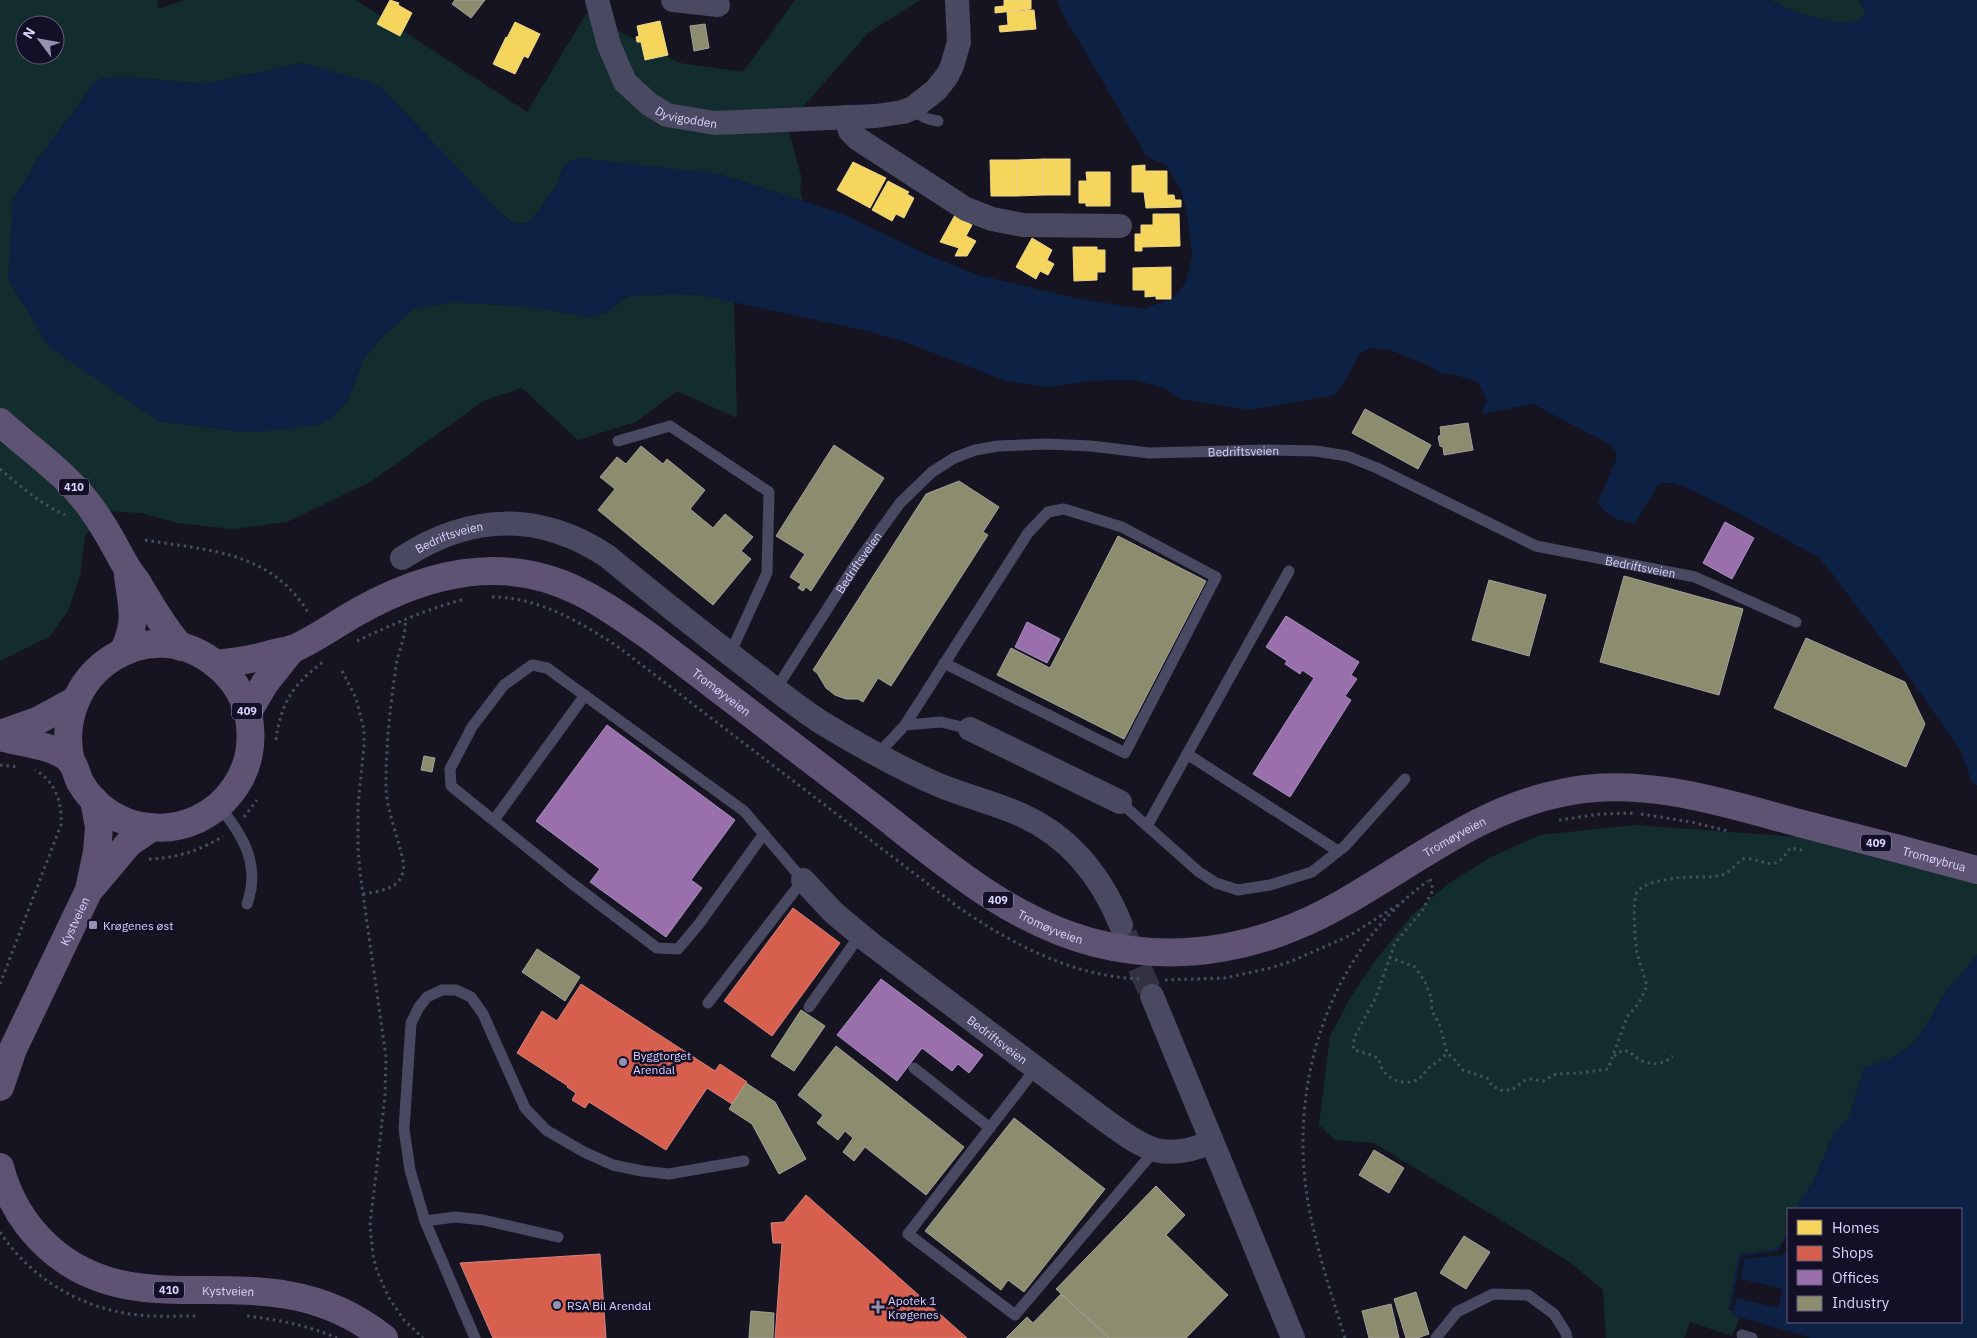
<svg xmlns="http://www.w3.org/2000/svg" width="1977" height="1338" viewBox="0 0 1977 1338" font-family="'IBM Plex Sans',sans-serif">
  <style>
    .green { fill: #132c2d; fill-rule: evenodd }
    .water { fill: #0d2144 }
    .pier { fill: #161421 }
    .homes { fill: #f6d55c; stroke: #edd58d }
    .shops { fill: #d6604d; stroke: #d78382 }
    .offices { fill: #9970ab; stroke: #ac8ec4 }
    .industry { fill: #8c8c6e; stroke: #a3a29a }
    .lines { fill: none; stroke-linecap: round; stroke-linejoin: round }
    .minor-tunnel { stroke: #333142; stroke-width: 24; stroke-dasharray: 24 12; stroke-linecap: butt }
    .path { stroke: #44505f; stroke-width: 3; stroke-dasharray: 2.5 4; stroke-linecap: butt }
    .service { stroke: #4a4962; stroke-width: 11 }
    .minor { stroke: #4a4962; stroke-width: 24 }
    .primary { stroke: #5e5373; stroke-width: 28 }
    .poi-dot { fill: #9591b1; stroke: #130f26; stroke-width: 2 }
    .labels { text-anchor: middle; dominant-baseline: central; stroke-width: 5; stroke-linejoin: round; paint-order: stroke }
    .shield { fill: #130f26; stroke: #9e99be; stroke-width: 1 }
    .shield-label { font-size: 11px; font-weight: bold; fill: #d9d4ff }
    .street-label { font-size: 12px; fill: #d9d4ff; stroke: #130f26 }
    .poi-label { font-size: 12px; fill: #d9d4ff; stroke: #130f26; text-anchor: start }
  </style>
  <rect width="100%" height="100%" fill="#161421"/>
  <g class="green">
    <path d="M0,0h157l1,9 27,-9h171l171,112 59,-98 94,49 63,9 52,-72h125l-52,33 -81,92 15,54 -2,9 3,13 -84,-27 -156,-7 -5,16 -26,37 -6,3 -12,1 -213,-161 -95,21 -78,-7 -24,1 -8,3 -58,78 -25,41 146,221 78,10 21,1 90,-32 16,-42 17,-20 32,-29 42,-7 78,5 54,10 20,-5 17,-13 7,-3 42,-2 28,1 33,6 3,117 -60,-27 -41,31 -58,18 -56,-52 -37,12 -113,81 -85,41 -55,7 -54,-6 -37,-10 -35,-2 -21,25 -5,40 -12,35 -19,26 -49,24zM25,25h30v30h-30z"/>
    <path d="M1770,0h89l7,13c-16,23 -76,-2 -96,-13z"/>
    <path d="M1635,825l179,13 163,35v82l-33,39 -18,32 -16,21 -22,13 -24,8 -15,50 -14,14 -22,50 -16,24 -1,3h-8c0,14 2,37 -16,41 -8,1 -12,0 -19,4l-25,56 5,1 -1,4 8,3 -8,18 -42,-14 -6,16h-78l-3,-48 -35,-29 -194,-118 -39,-3 -16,-15 11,-89 22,-41 22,-33 39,-48 36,-31 42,-26 49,-22z"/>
  </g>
  <g class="water">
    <path d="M1057,0h713c20,11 80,36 96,13l-7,-13h118v785h-4l-12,-34 -63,-90 -70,-93 -10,-11 -80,-44 -53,-26 -12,-4h-10l-5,2 -23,38c-12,1 -32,-9 -37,-21l19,-44 -1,-7 -9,-8 -74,-39 -51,10 5,-14 -9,-18 -26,-8h-10l-13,-8 -39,-16 -18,-2 -12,5 -16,29 -10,13 -83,15 -70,-11 -15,-10 -30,-9 -47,1 -40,6 -43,-6 -101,-39 -34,-10 -170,-37 -28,-1 -42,2 -7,3 -17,13 -20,5 -54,-10 -78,-5 -42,7 -32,29 -17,20 -16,42 -15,17 -15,8 -60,7 -21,-1 -78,-10 -110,-74 -41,-68 5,-79 25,-41 58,-78 8,-3 24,-1 78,7 95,-21 67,18 15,8 123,130c9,6 16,6 26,1l26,-37 5,-16 7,-6 12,-3 137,16 124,40 87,42 48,19 98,23 67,11 31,-11 12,-16 6,-26 -5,-44 -7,-24 -14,-23 -19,-8 -84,-143z"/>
    <path d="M1977,955v383h-165l-80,-23 1,-4 -5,-1 11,-57c8,1 35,-2 40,-7 3,-4 6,-10 9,-14v90h173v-113h-165l1,-3 16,-24 22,-50 14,-14 15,-51 24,-7 22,-13 16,-21 18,-32z"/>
  </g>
  <polygon class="pier" points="1788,1235 1788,1251 1786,1250 1783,1255 1744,1259 1741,1279 1783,1289 1778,1308 1737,1298 1733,1311 1730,1310 1741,1257 1778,1251"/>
  <g class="homes">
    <polygon points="390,0 399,3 398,5 412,13 400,36 377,24"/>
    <polygon points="1004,0 1031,0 1031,9 995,13 995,7 1004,6"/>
    <polygon points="1034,10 1036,29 1000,32 999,26 1008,25 1007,12"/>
    <polygon points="660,21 668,55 645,60 641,42 637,42 636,37 639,36 637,26"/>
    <polygon points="515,22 540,34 528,58 524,56 515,74 493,64 506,37 507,38"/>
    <polygon points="1043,159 1043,195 1017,196 1017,160"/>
    <rect x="1043" y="159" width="27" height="36"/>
    <polygon points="990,160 1017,160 1017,196 991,196"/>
    <polygon points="853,162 886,178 870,208 837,190"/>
    <polygon points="1145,165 1145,171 1167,171 1167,195 1174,195 1175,200 1181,200 1181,207 1146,208 1144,192 1132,192 1132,166"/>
    <polygon points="1086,172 1110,172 1110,206 1086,206 1086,203 1079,203 1079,181 1087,181"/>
    <polygon points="888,181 909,192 907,194 914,198 904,218 896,214 892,221 872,210"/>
    <polygon points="1153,214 1179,214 1180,246 1142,247 1142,251 1135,251 1135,234 1141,234 1141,225 1153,225"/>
    <polygon points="955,215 972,225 966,236 976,241 967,256 955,256 959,248 940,242"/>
    <polygon points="1032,238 1052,250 1047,260 1054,264 1048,275 1040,271 1036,279 1016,267"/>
    <polygon points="1073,247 1097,247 1097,250 1105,250 1105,272 1097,272 1097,280 1074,281"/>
    <polygon points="1171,267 1171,299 1156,299 1156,296 1145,297 1145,290 1133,290 1133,268"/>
  </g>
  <g class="shops">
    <polygon points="793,908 840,943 772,1036 724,1001"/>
    <polygon points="581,984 715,1071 720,1064 747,1082 732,1104 707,1088 666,1150 589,1102 585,1108 572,1100 576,1093 567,1087 568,1086 517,1053 542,1011 557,1021"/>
    <polygon points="806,1195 967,1338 775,1338 782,1243 773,1243 771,1223 784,1222"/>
    <polygon points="600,1254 606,1338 493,1338 460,1263"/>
  </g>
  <g class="offices">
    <polygon points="1725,522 1754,538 1732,579 1703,563"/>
    <polygon points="1286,616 1359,662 1351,675 1357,679 1345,696 1351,700 1290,797 1253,774 1314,678 1302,670 1300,674 1285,664 1287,661 1266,647"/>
    <polygon points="1027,622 1060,639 1047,663 1015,647"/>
    <polygon points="607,725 735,820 691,880 702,888 666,937 590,882 600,869 536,821"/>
    <polygon points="881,979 983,1055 969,1073 958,1064 952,1071 922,1048 897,1081 837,1035"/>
  </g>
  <g class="industry">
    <polygon points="455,0 485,0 471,18 452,4"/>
    <polygon points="705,24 709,48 694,51 690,26"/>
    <polygon points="1365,409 1431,445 1418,469 1352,433"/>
    <polygon points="1468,423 1473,450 1444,455 1443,447 1440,446 1438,437 1441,434 1440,427"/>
    <polygon points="834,445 884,478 811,591 806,587 803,591 798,588 801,584 790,577 805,554 776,536"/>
    <polygon points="641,446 663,464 667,459 705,490 690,509 713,528 725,514 753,537 741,551 751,559 713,605 598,510 615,489 600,477 617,457 626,464"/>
    <polygon points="959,481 999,507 983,532 988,535 891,686 878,678 863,702 858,699 846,699 835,695 826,688 817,673 813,670 926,494"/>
    <polygon points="1118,536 1206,581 1124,739 997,675 1011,648 1050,668"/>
    <polygon points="1624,576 1743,609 1719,695 1600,662"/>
    <polygon points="1489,580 1546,595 1529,656 1472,640"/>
    <polygon points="1806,638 1905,682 1925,724 1906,767 1774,708"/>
    <polygon points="424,756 435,758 432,772 421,770"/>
    <polygon points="537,949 580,977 565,1001 522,972"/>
    <polygon points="801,1010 825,1026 794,1071 771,1056"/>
    <polygon points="836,1046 964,1147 926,1195 865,1147 854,1161 843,1152 853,1138 845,1131 838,1140 817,1123 823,1115 798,1095"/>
    <polygon points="746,1083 775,1102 806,1159 779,1174 752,1124 729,1109"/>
    <polygon points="1014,1118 1105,1189 1024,1292 1008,1280 1001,1290 925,1231"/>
    <polygon points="1374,1150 1404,1168 1389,1193 1359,1175"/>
    <polygon points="1156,1186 1185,1215 1166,1235 1228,1295 1186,1338 1109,1338 1056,1289"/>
    <polygon points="1464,1236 1490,1252 1466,1289 1440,1273"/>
    <polygon points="1416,1292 1429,1334 1417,1338 1406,1338 1394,1299"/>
    <polygon points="1061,1294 1109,1338 1006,1338 1027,1317 1033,1323"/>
    <polygon points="1391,1304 1399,1338 1369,1338 1362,1311"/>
    <polygon points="751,1311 774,1313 773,1338 749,1338"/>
  </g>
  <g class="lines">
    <polyline class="minor-tunnel" points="1125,934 1152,996"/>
    <g class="path">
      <path d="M0,469c20,17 41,35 65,46"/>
      <path d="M145,540c66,11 126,11 164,74"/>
      <path d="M492,597c46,0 88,25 125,49l341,261c54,37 114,69 181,72"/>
      <path d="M357,641c36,-17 70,-32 108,-42"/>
      <polyline points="342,671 356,698 364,730 364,746 358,805 358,849 361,880 386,1057 385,1096 370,1225 373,1255 377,1271 389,1298 404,1320 423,1338"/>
      <path d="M276,740c5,-39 18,-56 48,-79"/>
      <polyline points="0,765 17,767"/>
      <polyline points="1641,814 1691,822 1728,831"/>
      <polyline points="244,817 257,800"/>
      <polyline points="1559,820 1600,814 1635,813"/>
      <path d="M149,859c27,-1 51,-8 74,-23"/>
      <path d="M1430,879l3,11 -11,21 -27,32 -19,54 -20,37 -3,10 1,6 18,5 7,4c1,16 20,27 35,22 8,-2 9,-8 15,-13 7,-6 11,-7 18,-15"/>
      <path d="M363,894c15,-3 37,-4 40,-23 2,-8 -2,-18 -4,-26 -5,-19 -13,-40 -13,-60 0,-39 4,-79 10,-118 2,-17 11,-31 9,-48"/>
      <path d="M1389,957l26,10 10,15 6,15 1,14 7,12 8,30 6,5 10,12 24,8 5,8 11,5 10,-2 11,-8 6,-2 13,2 13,-7 24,-1 28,-4 19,-52 12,-14 8,-17c-3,-11 -7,-22 -10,-33 -2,-10 -5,-53 0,-61 7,-10 28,-12 39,-14 14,-2 28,0 42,-2 13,-2 17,-14 28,-18 24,4 29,14 44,-10l12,2"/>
      <polyline points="1165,980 1225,978 1270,968 1292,961 1349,936 1401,903"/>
      <path d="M0,984l61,-159c1,-23 -5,-43 -26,-55"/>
      <path d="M1614,1056l9,-6 7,2c12,13 29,16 43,4"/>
      <path d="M0,1232c31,47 82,77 138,83 19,2 39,1 58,1"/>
      <path d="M247,1316c32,4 60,9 90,22"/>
      <path d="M1345,1338c-14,-45 -29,-90 -37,-136 -20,-118 20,-249 120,-321"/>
    </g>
    <g class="service">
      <path d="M913,108c8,9 13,11 25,13"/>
      <polyline points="618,441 670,426 769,492 767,573 730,654"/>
      <path id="s1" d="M776,689l78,-122 46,-64 32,-31 22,-14 21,-8 23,-4 48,-2 45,2 58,7 118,-3 49,1 31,5 30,12 159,78 159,31 101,45"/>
      <polyline points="905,725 1028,533 1048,512 1064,509 1122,527 1216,577 1125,753 944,663"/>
      <polyline points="1187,754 1338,851"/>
      <polyline points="877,755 905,725 941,722 970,729"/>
      <polyline points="1120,802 1199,872 1216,883 1238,890 1270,885 1312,872 1345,846 1405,779"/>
      <path d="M219,806c24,29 42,59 28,98"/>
      <polyline points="494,820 585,695"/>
      <polyline points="1147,826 1289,571"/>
      <polyline points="708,1003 803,880 744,811 547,668 532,665 504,685 472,727 450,769 451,786 570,882 657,948 678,949 699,924 763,835"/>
      <polyline points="809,1007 860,935"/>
      <polyline points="914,1068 990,1128"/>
      <polyline points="1036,1068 908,1234 1015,1315 1155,1150"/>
      <polyline points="425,1221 455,1217 483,1220 558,1237"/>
      <polyline points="1742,1335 1752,1338"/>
      <polyline points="475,1338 425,1221 410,1170 404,1129 411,1023 419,1007 427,997 442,990 456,990 471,997 483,1014 525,1108 546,1130 584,1152 613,1165 642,1171 669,1174 744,1161"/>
      <polyline points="1436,1338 1457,1312 1493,1294 1528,1295 1554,1314 1566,1333 1567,1338"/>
    </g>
    <g class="minor">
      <path id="s2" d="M597,0l12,45 16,37 24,22 18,11 48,8 161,-7 27,-4 10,-4 23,-18 11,-14 5,-10 7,-24 -2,-42"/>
      <polyline points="673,0 718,5"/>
      <polyline points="846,117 850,131 858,139 966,209 992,219 1023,225 1120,226"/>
      <path id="s3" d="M402,558c67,-44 137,-47 205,-2 46,38 93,75 141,112 25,19 50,40 76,56 38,23 77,45 117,62 23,9 48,16 71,25 54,21 88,62 109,114"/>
      <polyline points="970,729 1120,802"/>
      <path id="s4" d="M803,880l31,33 36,30 232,175c41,29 59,46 109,24"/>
      <polyline points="1152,996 1293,1338"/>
    </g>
    <g class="primary">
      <path d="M0,422c33,30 69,53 94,90 13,18 22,37 33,56 4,7 10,12 13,19 13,21 24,42 41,60"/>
      <path d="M123,652c15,-30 9,-45 5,-76"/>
      <path id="s5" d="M215,664c21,-2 40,-5 60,-11 6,-2 12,-2 18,-4 23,-10 44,-26 66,-38 70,-39 146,-57 221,-19 26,13 49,30 73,47 72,55 145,111 217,166 69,53 138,116 225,138 86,22 172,4 248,-40 74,-42 138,-95 223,-111 77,-16 159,11 233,31 59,15 119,31 178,47"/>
      <polyline points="248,712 265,683 292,649"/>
      <polyline points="0,734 37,721 76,700"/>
      <path d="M0,737c21,6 56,8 71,24 4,5 6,15 9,21 14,25 41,43 70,45 34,4 66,-12 85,-40 14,-20 18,-45 14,-69 -4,-20 -15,-38 -30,-51 -69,-61 -169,7 -148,95"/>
      <polyline points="92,887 129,843 151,828"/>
      <path id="s6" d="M0,1087l13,-38 76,-159 8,-38 2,-25 -5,-27"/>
      <path id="s7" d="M0,1167c8,31 25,59 48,80 71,64 156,33 240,48 35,6 68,21 96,43"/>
    </g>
  </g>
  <g class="poi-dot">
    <rect x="88" y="920" width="10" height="10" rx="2.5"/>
    <circle cx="623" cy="1062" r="5"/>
    <circle cx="557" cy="1305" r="5"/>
    <path d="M875.5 1299.5h5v5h5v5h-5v5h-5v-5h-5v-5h5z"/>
  </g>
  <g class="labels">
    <g class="shield">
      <rect x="59" y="478.5" width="30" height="17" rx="4"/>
      <rect x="232" y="702.5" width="30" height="17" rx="4"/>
      <rect x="1861" y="834.5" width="30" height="17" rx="4"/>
      <rect x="983" y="891.5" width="30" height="17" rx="4"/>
      <rect x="154" y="1281.5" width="30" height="17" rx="4"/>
    </g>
    <g class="shield-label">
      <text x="74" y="487">410</text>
      <text x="247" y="711">409</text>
      <text x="1876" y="843">409</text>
      <text x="998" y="900">409</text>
      <text x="169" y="1290">410</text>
    </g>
    <g class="street-label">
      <text stroke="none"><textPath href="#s2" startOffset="160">Dyvigodden</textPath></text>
      <text stroke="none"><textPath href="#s1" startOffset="586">Bedriftsveien</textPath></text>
      <text stroke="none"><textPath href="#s3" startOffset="52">Bedriftsveien</textPath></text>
      <text stroke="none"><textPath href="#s1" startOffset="151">Bedriftsveien</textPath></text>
      <text stroke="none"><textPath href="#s1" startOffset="1006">Bedriftsveien</textPath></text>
      <text stroke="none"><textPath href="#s5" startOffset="561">Tromøyveien</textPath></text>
      <text stroke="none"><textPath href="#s5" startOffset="1401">Tromøyveien</textPath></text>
      <text stroke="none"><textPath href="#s5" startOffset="1899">Tromøybrua</textPath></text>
      <text stroke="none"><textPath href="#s6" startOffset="182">Kystveien</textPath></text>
      <text stroke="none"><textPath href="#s5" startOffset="966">Tromøyveien</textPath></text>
      <text stroke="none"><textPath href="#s4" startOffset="252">Bedriftsveien</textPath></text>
      <text stroke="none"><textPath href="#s7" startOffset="285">Kystveien</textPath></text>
    </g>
    <g class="poi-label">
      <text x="103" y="925">Krøgenes øst</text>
      <text x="633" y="1055">Byggtorget<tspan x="633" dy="14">Arendal</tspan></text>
      <text x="888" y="1300">Apotek 1<tspan x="888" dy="14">Krøgenes</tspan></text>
      <text x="567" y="1305">RSA Bil Arendal</text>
    </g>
  </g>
  <rect x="1787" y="1208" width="175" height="115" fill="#130f26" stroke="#625e7d"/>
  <rect x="1797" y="1220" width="25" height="15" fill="#f6d55c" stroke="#625e7d"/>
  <text x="1832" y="1233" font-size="15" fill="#d9d4ff">Homes</text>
  <rect x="1797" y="1246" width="25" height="15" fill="#d6604d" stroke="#625e7d"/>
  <text x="1832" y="1258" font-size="15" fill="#d9d4ff">Shops</text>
  <rect x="1797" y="1270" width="25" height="15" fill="#9970ab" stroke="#625e7d"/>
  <text x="1832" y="1283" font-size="15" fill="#d9d4ff">Offices</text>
  <rect x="1797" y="1296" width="25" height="15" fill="#8c8c6e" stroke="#625e7d"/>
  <text x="1832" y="1308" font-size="15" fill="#d9d4ff">Industry</text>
  <g transform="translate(40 40) rotate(302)"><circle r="24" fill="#130f26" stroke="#625e7d"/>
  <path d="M0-4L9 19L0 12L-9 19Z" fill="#9591b1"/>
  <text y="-8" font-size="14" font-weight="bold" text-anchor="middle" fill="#d9d4ff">N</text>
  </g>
</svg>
